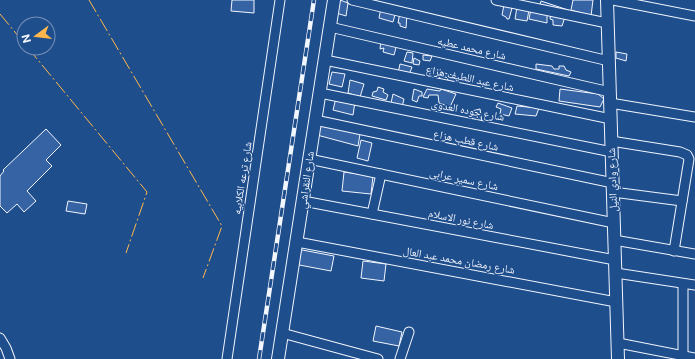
<svg xmlns="http://www.w3.org/2000/svg" width="695" height="359" viewBox="0 0 695 359" font-family="'Public Sans','Noto Naskh Arabic',sans-serif">
  <style>
    .building { fill: #3563a3; stroke: #f2f6ff }
    .lines { fill: none; stroke-linecap: round; stroke-linejoin: round }
    .street-casing { stroke: #f2f6ff; stroke-width: 11 }
    .secondary-casing { stroke: #f2f6ff; stroke-width: 14 }
    .street { stroke: #1f4e8c; stroke-width: 9 }
    .secondary { stroke: #1f4e8c; stroke-width: 12 }
    .rail-casing { stroke: #f2f6ff; stroke-width: 4.5 }
    .rail { stroke: #1f4e8c; stroke-width: 3; stroke-dasharray: 9; stroke-linecap: butt }
    .power { stroke: #ffb74d; stroke-width: 1; stroke-dasharray: 14 3 2 3; stroke-linecap: butt }
    .labels { text-anchor: middle; dominant-baseline: central; stroke-width: 3; stroke-linejoin: round; paint-order: stroke }
    .street-label { font-size: 11px; fill: #f2f6ff; stroke: #1f4e8c }
  </style>
  <rect width="100%" height="100%" fill="#1f4e8c"/>
  <g class="building">
    <polygon points="232,0 254,0 254,13 231,11"/>
    <polygon points="336,0 340,0 348,3 346,16 333,12"/>
    <polygon points="573,0 593,0 591,16 571,10"/>
    <polygon points="541,1 571,11 539,7"/>
    <polygon points="504,5 512,8 509,19 507,19 506,17 502,15"/>
    <polygon points="517,7 529,10 527,21 515,19"/>
    <polygon points="381,8 396,11 393,22 379,18"/>
    <polygon points="531,9 547,12 547,23 529,19"/>
    <polygon points="400,12 407,14 406,28 400,26 400,23 398,23"/>
    <polygon points="551,13 565,17 562,26 553,25 553,20 550,19"/>
    <polygon points="381,40 397,44 394,55 383,52 384,48 380,49"/>
    <polygon points="407,52 413,53 412,63 404,61"/>
    <polygon points="616,52 627,54 626,61 616,58"/>
    <polygon points="423,55 432,56 430,61 423,60"/>
    <polygon points="414,58 420,61 419,65 413,64"/>
    <polygon points="400,64 412,67 409,75 398,73"/>
    <polygon points="536,64 552,66 554,69 559,69 559,66 564,66 566,70 571,72 569,76 536,69"/>
    <polygon points="427,68 441,70 439,82 429,80 430,72 426,71"/>
    <polygon points="332,72 345,74 342,87 329,84"/>
    <polygon points="444,73 457,76 455,85 447,83 448,78 442,76"/>
    <polygon points="350,80 364,84 360,97 348,93"/>
    <polygon points="378,87 384,89 383,92 388,95 386,100 372,96 373,92 377,91"/>
    <polygon points="414,89 422,92 422,96 419,96 417,102 412,100"/>
    <polygon points="427,89 440,91 441,89 456,94 450,107 439,103 438,95 429,95 428,98 423,97"/>
    <polygon points="560,89 598,94 604,99 600,107 559,101"/>
    <polygon points="393,94 404,99 402,107 391,103"/>
    <polygon points="336,98 355,102 353,115 333,110"/>
    <polygon points="498,103 512,108 509,116 500,114 501,109 496,107"/>
    <polygon points="517,106 539,108 536,116 515,114"/>
    <polygon points="480,109 482,122 472,120 472,111"/>
    <polygon points="318,124 360,134 358,146 317,135"/>
    <polygon points="46,129 61,145 46,160 52,166 27,191 36,201 24,212 17,204 7,213 0,206 0,176 4,171 3,170"/>
    <polygon points="361,140 372,143 368,161 357,158"/>
    <polygon points="344,172 373,176 371,194 342,191"/>
    <polygon points="68,201 87,204 85,214 66,211"/>
    <polygon points="297,249 334,256 331,271 294,264"/>
    <polygon points="363,261 386,264 384,281 361,278"/>
    <polygon points="376,326 402,332 399,346 373,341"/>
  </g>
  <g class="lines">
    <defs>
      <g id="street">
        <polyline points="352,0 609,61"/>
        <polyline points="496,0 607,23"/>
        <polyline points="613,0 695,16"/>
        <polyline points="330,27 610,92"/>
        <polyline points="325,60 611,119"/>
        <polyline points="320,93 612,152"/>
        <polyline points="610,103 695,117"/>
        <polyline points="315,120 613,183"/>
        <polyline points="611,141 680,152 687,155 689,159 674,251"/>
        <polyline points="309,159 614,223"/>
        <polyline points="613,192 682,201"/>
        <polyline points="303,201 615,260"/>
        <polyline points="372,214 381,174"/>
        <polyline points="614,240 695,254"/>
        <polyline points="297,242 616,302"/>
        <polyline points="616,273 695,285"/>
        <polyline points="282,333 378,359"/>
        <polyline points="0,338 6,348 10,359"/>
        <polyline points="618,343 695,358"/>
        <polyline points="227,359 280,0"/>
        <polyline points="400,359 409,332"/>
        <polyline points="683,359 683,284"/>
      </g>
      <g id="secondary">
        <polyline points="607,0 618,359"/>
        <polyline points="278,359 334,0"/>
      </g>
    </defs>
    <use href="#street" class="street-casing"/>
    <use href="#secondary" class="secondary-casing"/>
    <use href="#street" class="street"/>
    <use href="#secondary" class="secondary"/>
    <defs>
      <polyline id="rail" points="259,359 314,0"/>
    </defs>
    <use href="#rail" class="rail-casing"/>
    <use href="#rail" class="rail"/>
    <g class="power">
      <polyline points="89,0 222,226 203,278"/>
      <polyline points="0,14 24,43"/>
      <polyline points="28,48 147,192 126,253"/>
    </g>
  </g>
  <g class="labels">
    <g class="street-label">
      <text transform="translate(472 48) rotate(13)">شارع محمد عطيه</text>
      <text transform="translate(470 78) rotate(12)">شارع عبد اللطيف هزاع</text>
      <text transform="translate(468 110) rotate(11)">شارع جوده العدوى</text>
      <text transform="translate(466 140) rotate(12)">شارع قطب هزاع</text>
      <text transform="translate(242 178) rotate(-81)">شارع ترعه الكلابيه</text>
      <text transform="translate(464 179) rotate(12)">شارع سمير عرابى</text>
      <text transform="translate(306 180) rotate(-82)">شارع النقراشي</text>
      <text transform="translate(612 180) rotate(-92)">شارع وادي النيل</text>
      <text transform="translate(461 219) rotate(11)">شارع نور الاسلام</text>
      <text transform="translate(459 260) rotate(10)">شارع رمضان محمد عبد العال</text>
    </g>
  </g>
  <g transform="translate(36 36) rotate(255)"><circle r="19" fill="#1f4e8c" stroke="#7391ba"/>
  <path d="M0-3L7 15L0 10L-7 15Z" fill="#ffb74d"/>
  <text y="-6" font-size="11" font-weight="bold" text-anchor="middle" fill="#f2f6ff">N</text>
  </g>
</svg>
